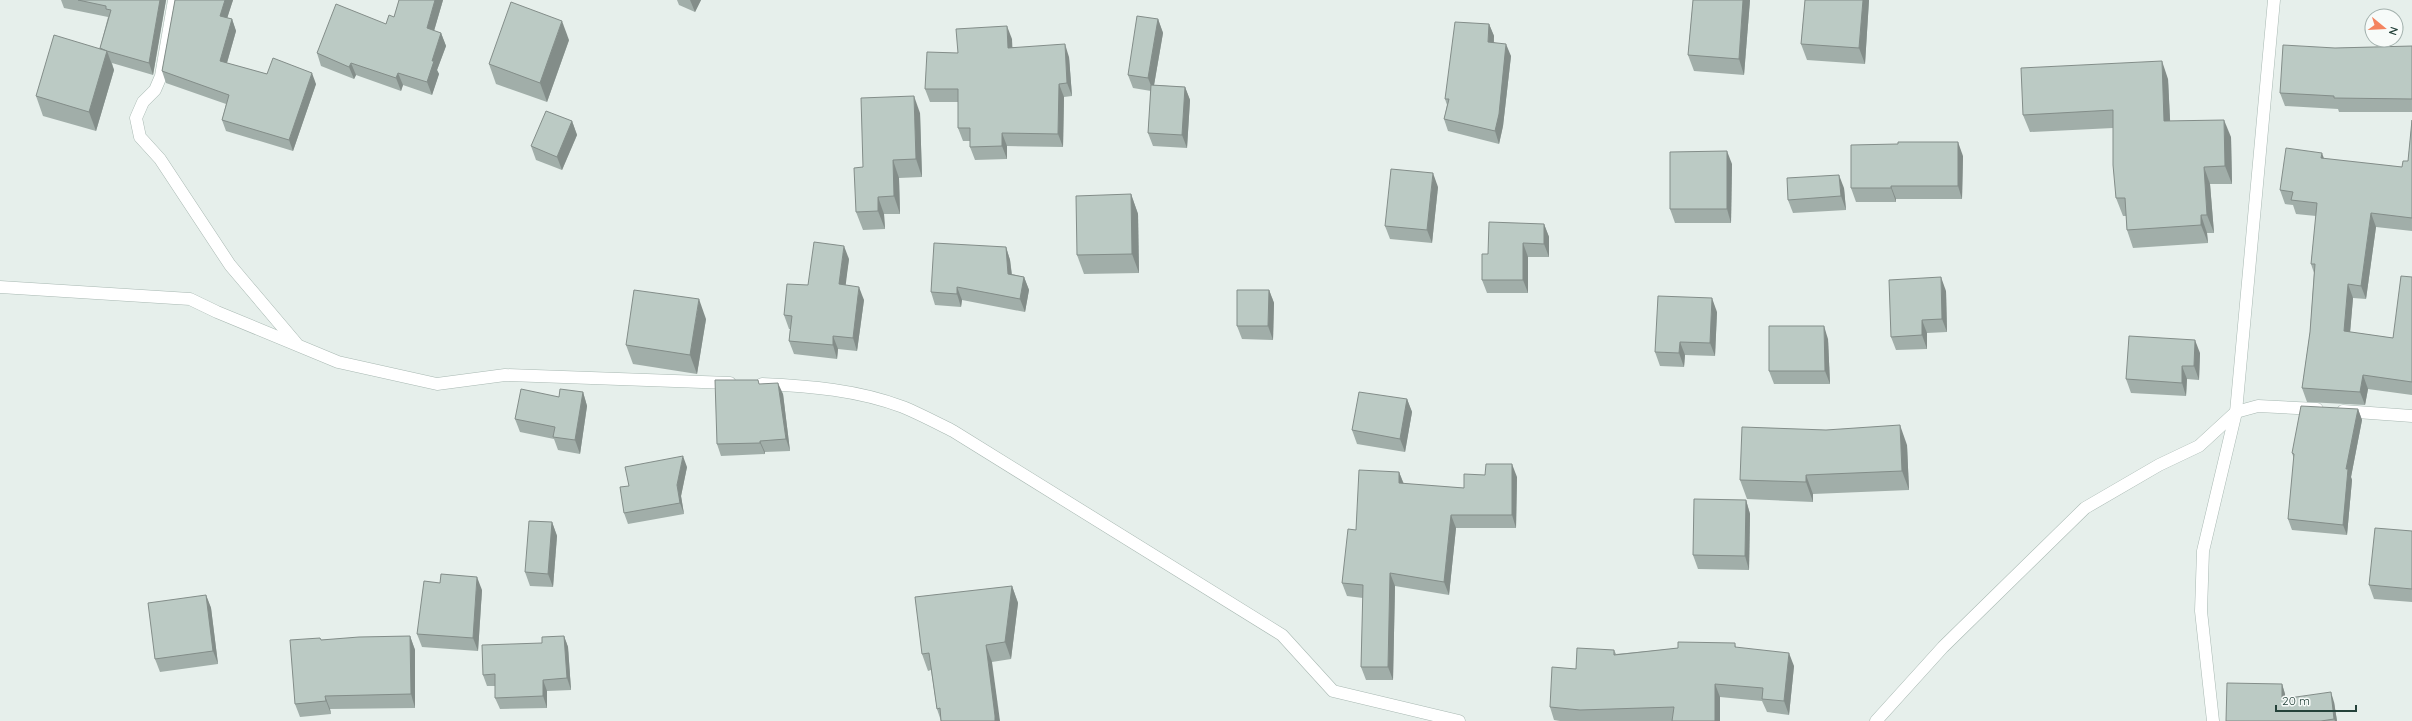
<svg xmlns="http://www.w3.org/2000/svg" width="2412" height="721" viewBox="0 0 2412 721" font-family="Quicksand,sans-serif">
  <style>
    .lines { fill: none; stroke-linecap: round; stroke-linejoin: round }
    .minor-casing { stroke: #a8b8b2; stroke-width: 13 }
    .minor { stroke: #fff; stroke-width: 12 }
    .wall { fill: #a1aea9 }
    .shaded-wall { fill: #838d89 }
    .building { fill: #bbcac4; stroke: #838d89 }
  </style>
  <rect width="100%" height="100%" fill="#e6efeb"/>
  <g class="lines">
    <defs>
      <g id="minor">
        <polyline points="174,0 161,76 155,90 143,102 136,118 140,137 160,159 230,265 296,343"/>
        <polyline points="0,287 190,299 217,312 338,362 437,384 505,375 730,383"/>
        <path d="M762,384c48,2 96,6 141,23 17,7 34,16 50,24l329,204 51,56 126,30"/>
        <polyline points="2343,411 2412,416"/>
        <polyline points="1876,721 1943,647 2085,508 2159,465 2199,446 2236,412 2258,406 2317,409"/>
        <polyline points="2213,721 2201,611 2203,551 2236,412 2274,0"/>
      </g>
    </defs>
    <use href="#minor" class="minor-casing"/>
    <use href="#minor" class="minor"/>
  </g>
  <g class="wall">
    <polygon points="61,0 166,0 153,75 112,63 114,70 96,131 43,116 36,96 100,48 108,17 64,8"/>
    <polygon points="175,0 233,0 227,18 232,19 236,31 227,63 267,74 316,84 293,151 226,131 222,120 226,104 166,83 162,71"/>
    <polygon points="399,0 443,0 434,31 441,33 446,46 437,70 439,74 432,95 403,85 401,91 356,75 354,79 321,66 317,53 386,24 394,17"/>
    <polygon points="677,0 701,0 695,12 679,5"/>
    <polygon points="1693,0 1750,0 1744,75 1694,71 1688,55"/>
    <polygon points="1805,0 1869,0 1865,64 1807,60 1801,44"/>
    <polygon points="1158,19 1163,33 1154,85 1185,87 1190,100 1187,148 1153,146 1148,133 1151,91 1133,88 1128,75"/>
    <polygon points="1489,24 1494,36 1494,42 1511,56 1503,126 1499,144 1448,131 1444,119 1447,105 1445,99"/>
    <polygon points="1012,39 1012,47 1069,57 1072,96 1064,97 1063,147 1007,146 1007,159 975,160 970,147 970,141 963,141 958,128 958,102 930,102 925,89 958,53"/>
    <polygon points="569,40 547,102 496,84 489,64"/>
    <polygon points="2412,46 2412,112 2339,112 2338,109 2285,106 2280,93 2335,48"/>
    <polygon points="2168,79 2170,121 2231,137 2232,184 2210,184 2214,233 2207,233 2208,243 2133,248 2127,230 2126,216 2123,216 2116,198 2113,128 2030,132 2023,115"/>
    <polygon points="920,113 922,177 899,178 900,214 884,214 885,229 863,230 856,212 863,167"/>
    <polygon points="2412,120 2412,231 2376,227 2366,299 2353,298 2350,332 2393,338 2412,277 2412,395 2368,389 2365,405 2307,402 2302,388 2310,332 2314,273 2311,264 2316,216 2296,214 2293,205 2285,204 2280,190 2324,159 2402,167 2408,161"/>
    <polygon points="572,121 577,135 562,170 536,160 531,146"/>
    <polygon points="1963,156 1962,199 1896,199 1896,202 1856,202 1851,188"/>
    <polygon points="1732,164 1731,223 1675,223 1670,209"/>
    <polygon points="1438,187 1432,243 1390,239 1385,226"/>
    <polygon points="1844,188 1846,210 1793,213 1788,200"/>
    <polygon points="1131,194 1138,214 1139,273 1084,274 1077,255"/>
    <polygon points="1544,224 1549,237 1549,257 1528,257 1528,293 1487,293 1482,280 1488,254"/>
    <polygon points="1006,247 1010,260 1012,274 1024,277 1029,290 1025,312 962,300 961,307 935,305 931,292"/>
    <polygon points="849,259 845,285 864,300 857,351 838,349 837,359 794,354 789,341 790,329 789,329 784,315 808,285"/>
    <polygon points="1269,290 1274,303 1273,340 1242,339 1237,326"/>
    <polygon points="1946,291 1947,332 1927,333 1927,349 1896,350 1891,337"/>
    <polygon points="1717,312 1715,356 1685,355 1684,367 1660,366 1655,352"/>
    <polygon points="706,319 697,374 633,364 626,345"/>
    <polygon points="1828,339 1830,384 1774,384 1769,371"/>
    <polygon points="2200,353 2199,380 2187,379 2186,396 2131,393 2126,379"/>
    <polygon points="760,384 783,394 790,451 765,452 765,454 721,456 717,444"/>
    <polygon points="583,392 587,406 580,454 558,450 554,439 520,432 515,419 559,397"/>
    <polygon points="1407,399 1412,412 1405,452 1357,444 1352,430"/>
    <polygon points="2358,409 2362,420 2351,477 2352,480 2347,535 2292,530 2288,519 2294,459 2292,453"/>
    <polygon points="1907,445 1909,490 1813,494 1813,502 1747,499 1740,480"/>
    <polygon points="687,467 681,496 684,514 628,524 624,513 629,486"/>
    <polygon points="1399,472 1404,484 1464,488 1517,477 1516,528 1456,528 1449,595 1395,586 1393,680 1366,680 1361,667 1363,598 1347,596 1342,583 1356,530"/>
    <polygon points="1746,500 1750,514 1749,570 1698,569 1693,555"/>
    <polygon points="552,522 557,536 553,587 530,586 525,572"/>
    <polygon points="2412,531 2412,602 2374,599 2369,585"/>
    <polygon points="1012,586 1018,603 1011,659 992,662 941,721 937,709 931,670 928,671 922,654"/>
    <polygon points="482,590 478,651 422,647 417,634"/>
    <polygon points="206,595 211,608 218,664 160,672 155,659"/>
    <polygon points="410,636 415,650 415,708 330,709 331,714 300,717 295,704 321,640"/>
    <polygon points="564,636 568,647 571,690 547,691 547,708 500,709 495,698 495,686 487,686 483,675 542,643"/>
    <polygon points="1735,643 1736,648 1794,666 1789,715 1767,712 1762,701 1720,697 1672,721 1560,721 1554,720 1550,707 1576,669 1614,650 1616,654"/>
    <polygon points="2282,684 2285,694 2285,698 2334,702 2337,721 2226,721"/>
  </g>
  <g class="shaded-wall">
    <polygon points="160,0 166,0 153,75 149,63"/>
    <polygon points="225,0 233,0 224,28 220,16"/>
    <polygon points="435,0 443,0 431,41 427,28"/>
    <polygon points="690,0 701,0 695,12"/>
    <polygon points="1743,0 1750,0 1744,75 1739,59"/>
    <polygon points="1863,0 1869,0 1865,64 1859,48"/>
    <polygon points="232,19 236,31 224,73 220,61"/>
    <polygon points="1158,19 1163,33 1153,91 1148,78"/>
    <polygon points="562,21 569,40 547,102 540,83"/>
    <polygon points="1489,24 1494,36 1493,55 1488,42"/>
    <polygon points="1007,26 1012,39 1013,61 1008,48"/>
    <polygon points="441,33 446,46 437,70 439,74 432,95 427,82 432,61"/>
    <polygon points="1065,44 1069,57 1072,96 1067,83"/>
    <polygon points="1506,44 1511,56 1503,126 1499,144 1495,131"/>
    <polygon points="107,51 114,70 96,131 89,112"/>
    <polygon points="2162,61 2168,79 2171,139 2164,121"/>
    <polygon points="351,63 356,75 354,79 349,67"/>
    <polygon points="312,73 316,84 293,151 289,140"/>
    <polygon points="398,73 403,85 401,91 396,78"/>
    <polygon points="1059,84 1064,97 1063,147 1058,134"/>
    <polygon points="1185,87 1190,100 1187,148 1182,135"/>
    <polygon points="914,96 920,113 922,177 916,159"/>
    <polygon points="2224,120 2231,137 2232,184 2225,166"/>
    <polygon points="572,121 577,135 562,170 557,157"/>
    <polygon points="1002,133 1007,146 1007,159 1002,146"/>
    <polygon points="1958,142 1963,156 1962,199 1958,186"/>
    <polygon points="1727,151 1732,164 1731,223 1727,209"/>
    <polygon points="2322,153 2327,167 2321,158"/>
    <polygon points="893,160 899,178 900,214 894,196"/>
    <polygon points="2204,167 2210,184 2214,233 2207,215"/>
    <polygon points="1433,173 1438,187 1432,243 1427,230"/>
    <polygon points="1839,175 1844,188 1846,210 1841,196"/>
    <polygon points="1891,186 1896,199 1896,202 1891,188"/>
    <polygon points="1131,194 1138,214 1139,273 1132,254"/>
    <polygon points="878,197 884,214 885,229 878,211"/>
    <polygon points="2371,213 2376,227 2366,299 2361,286"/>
    <polygon points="2201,215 2207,233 2208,243 2201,225"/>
    <polygon points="1544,224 1549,237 1549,257 1544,244"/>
    <polygon points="1523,243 1528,257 1528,293 1523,280"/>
    <polygon points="844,246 849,259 844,298 839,284"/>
    <polygon points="1006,247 1010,260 1013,287 1008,274"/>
    <polygon points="1024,277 1029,290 1025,312 1020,299"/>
    <polygon points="1941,277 1946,291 1947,332 1942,319"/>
    <polygon points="2348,284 2353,298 2349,345 2344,331"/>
    <polygon points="859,287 864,300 857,351 853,338"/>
    <polygon points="957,287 962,300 961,307 957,294"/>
    <polygon points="1269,290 1274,303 1273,340 1268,326"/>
    <polygon points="1712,298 1717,312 1715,356 1710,343"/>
    <polygon points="699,299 706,319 697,374 690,355"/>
    <polygon points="1922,320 1927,333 1927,349 1922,335"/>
    <polygon points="1824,326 1828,339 1830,384 1825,371"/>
    <polygon points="833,336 838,349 837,359 833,345"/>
    <polygon points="2195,340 2200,353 2199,380 2194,366"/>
    <polygon points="1680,342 1685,355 1684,367 1679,353"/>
    <polygon points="2182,366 2187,379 2186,396 2182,383"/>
    <polygon points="2363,375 2368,389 2365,405 2360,392"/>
    <polygon points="778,383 783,394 790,451 786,439"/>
    <polygon points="583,392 587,406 580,454 575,440"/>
    <polygon points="1407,399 1412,412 1405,452 1400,439"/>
    <polygon points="2358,409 2362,420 2351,477 2352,480 2347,535 2343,525 2346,469"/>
    <polygon points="1900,425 1907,445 1909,490 1902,471"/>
    <polygon points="760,441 765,452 765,454 760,443"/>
    <polygon points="683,456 687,467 681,496 684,514 680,503 677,485"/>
    <polygon points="1512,464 1517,477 1516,528 1512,515"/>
    <polygon points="1399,472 1404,485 1399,483"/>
    <polygon points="1806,475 1813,494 1813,502 1806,482"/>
    <polygon points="1746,500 1750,514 1749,570 1745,556"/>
    <polygon points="1451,515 1456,528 1449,595 1444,582"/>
    <polygon points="552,522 557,536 553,587 548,574"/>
    <polygon points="1390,573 1395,586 1393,680 1388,667"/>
    <polygon points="477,577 482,590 478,651 473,638"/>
    <polygon points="1012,586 1018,603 1011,659 1005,642"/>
    <polygon points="206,595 211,608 218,664 213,651"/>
    <polygon points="410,636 415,650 415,708 411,694"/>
    <polygon points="564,636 568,647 571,690 567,678"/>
    <polygon points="986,645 992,662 1000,721 995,721"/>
    <polygon points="1789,653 1794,666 1789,715 1784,701"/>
    <polygon points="543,680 547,691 547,708 543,696"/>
    <polygon points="1715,684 1720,697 1720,721 1715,721"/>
    <polygon points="2282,684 2285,694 2286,709 2282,699"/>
    <polygon points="2331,692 2334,702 2337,721 2335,721 2334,719"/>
    <polygon points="325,696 330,709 331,714 326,701"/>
  </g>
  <g class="building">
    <polygon points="78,0 160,0 149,63 107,51 100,48 111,10 106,9 106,6"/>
    <polygon points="175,0 225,0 220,16 232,19 220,61 267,74 273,58 312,73 289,140 222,120 229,95 162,71"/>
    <polygon points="399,0 435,0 427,28 441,33 432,61 434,61 427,82 398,73 396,78 351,63 349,67 317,53 336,4 386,24 389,15 394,17"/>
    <polygon points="1693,0 1743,0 1739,59 1688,55"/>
    <polygon points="1805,0 1863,0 1859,48 1801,44"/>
    <polygon points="511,2 562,21 540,83 489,64"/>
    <polygon points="1137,16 1158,19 1148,78 1128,75"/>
    <polygon points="1455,22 1489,24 1488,42 1506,44 1499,114 1495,131 1444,119 1449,99 1445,99"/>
    <polygon points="1007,26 1008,48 1065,44 1067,83 1059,84 1058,134 1002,133 1002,146 970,147 970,128 958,128 958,89 925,89 927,52 958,53 956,29"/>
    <polygon points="54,35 107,51 89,112 36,96"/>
    <polygon points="2283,45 2335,48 2412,46 2412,99 2334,98 2334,96 2280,93"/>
    <polygon points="2162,61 2164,121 2224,120 2225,166 2204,167 2207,215 2201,215 2201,225 2127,230 2125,198 2116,198 2113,165 2113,110 2023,115 2021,68"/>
    <polygon points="1151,85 1185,87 1182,135 1148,133"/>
    <polygon points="914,96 916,159 893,160 894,196 878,197 878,211 856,212 854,168 863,167 861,98"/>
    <polygon points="546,111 572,121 557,157 531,146"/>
    <polygon points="2412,120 2412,218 2371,213 2361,286 2348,284 2344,331 2393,338 2401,276 2412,277 2412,382 2363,375 2360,392 2302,388 2310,332 2315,264 2311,264 2317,203 2291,200 2293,192 2280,190 2286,148 2322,153 2321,158 2402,167 2403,161 2408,161"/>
    <polygon points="1898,142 1958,142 1958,186 1891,186 1891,188 1851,188 1851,145 1898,144"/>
    <polygon points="1727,151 1727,209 1670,209 1670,152"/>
    <polygon points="1391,169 1433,173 1427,230 1385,226"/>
    <polygon points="1839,175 1841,196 1788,200 1787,178"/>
    <polygon points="1131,194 1132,254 1077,255 1076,196"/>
    <polygon points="1489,222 1544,224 1544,244 1523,243 1523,280 1482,280 1482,254 1488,254"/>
    <polygon points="814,242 844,246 839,284 859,287 853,338 833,336 833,345 789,341 792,316 784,315 787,284 808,285"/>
    <polygon points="934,243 1006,247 1008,274 1024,277 1020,299 957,287 957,294 931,292"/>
    <polygon points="1941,277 1942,319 1922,320 1922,335 1891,337 1889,280"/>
    <polygon points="634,290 699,299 690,355 626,345"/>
    <polygon points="1237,290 1269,290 1268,326 1237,326"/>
    <polygon points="1658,296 1712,298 1710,343 1680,342 1679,353 1655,352"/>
    <polygon points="1769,326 1824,326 1825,371 1769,371"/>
    <polygon points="2129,336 2195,340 2194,366 2182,366 2182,383 2126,379"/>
    <polygon points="715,380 758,380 759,384 778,383 786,439 760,441 760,443 717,444"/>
    <polygon points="521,389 559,397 560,389 583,392 575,440 553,437 555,427 515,419"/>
    <polygon points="1359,392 1407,399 1400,439 1352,430"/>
    <polygon points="2301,406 2358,409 2346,469 2348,469 2343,525 2288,519 2294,454 2292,453"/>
    <polygon points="1900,425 1902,471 1806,475 1806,482 1740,480 1742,427 1826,430"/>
    <polygon points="683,456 677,485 680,503 624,513 620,487 629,486 625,467"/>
    <polygon points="1486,464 1512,464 1512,515 1451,515 1444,582 1390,573 1388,667 1361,667 1363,585 1342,583 1348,529 1356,530 1359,470 1399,472 1399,483 1464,488 1464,474 1485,475"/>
    <polygon points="1694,499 1746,500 1745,556 1693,555"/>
    <polygon points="529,521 552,522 548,574 525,572"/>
    <polygon points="2375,528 2412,531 2412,589 2369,585"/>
    <polygon points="441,574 477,577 473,638 417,634 424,581 440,583"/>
    <polygon points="1012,586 1005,642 986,645 995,716 995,721 941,721 940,708 937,709 929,653 922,654 915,597"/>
    <polygon points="206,595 213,651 155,659 148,603"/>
    <polygon points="410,636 411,694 325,696 326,701 295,704 290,640 320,638 321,640 359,637"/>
    <polygon points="564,636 567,678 543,680 543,696 495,698 495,674 483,675 482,645 542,643 542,637"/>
    <polygon points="1678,642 1735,643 1735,647 1789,653 1784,701 1762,699 1763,688 1715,684 1715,721 1672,721 1674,707 1580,710 1550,707 1552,667 1576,669 1577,648 1614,650 1614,655 1678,648"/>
    <polygon points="2227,683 2282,684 2282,699 2331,692 2334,719 2321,721 2226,721"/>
  </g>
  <g transform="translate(2384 28) rotate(108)"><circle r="19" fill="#f7fbf9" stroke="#a3b1ad"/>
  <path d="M0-3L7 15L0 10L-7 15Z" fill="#f4845f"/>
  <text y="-6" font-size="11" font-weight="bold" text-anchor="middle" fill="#24423a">N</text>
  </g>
  <path d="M2276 705v6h80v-6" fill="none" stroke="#24423a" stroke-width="2"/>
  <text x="2282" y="705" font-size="12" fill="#24423a" stroke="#f7fbf9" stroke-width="3" paint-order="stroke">20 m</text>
</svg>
